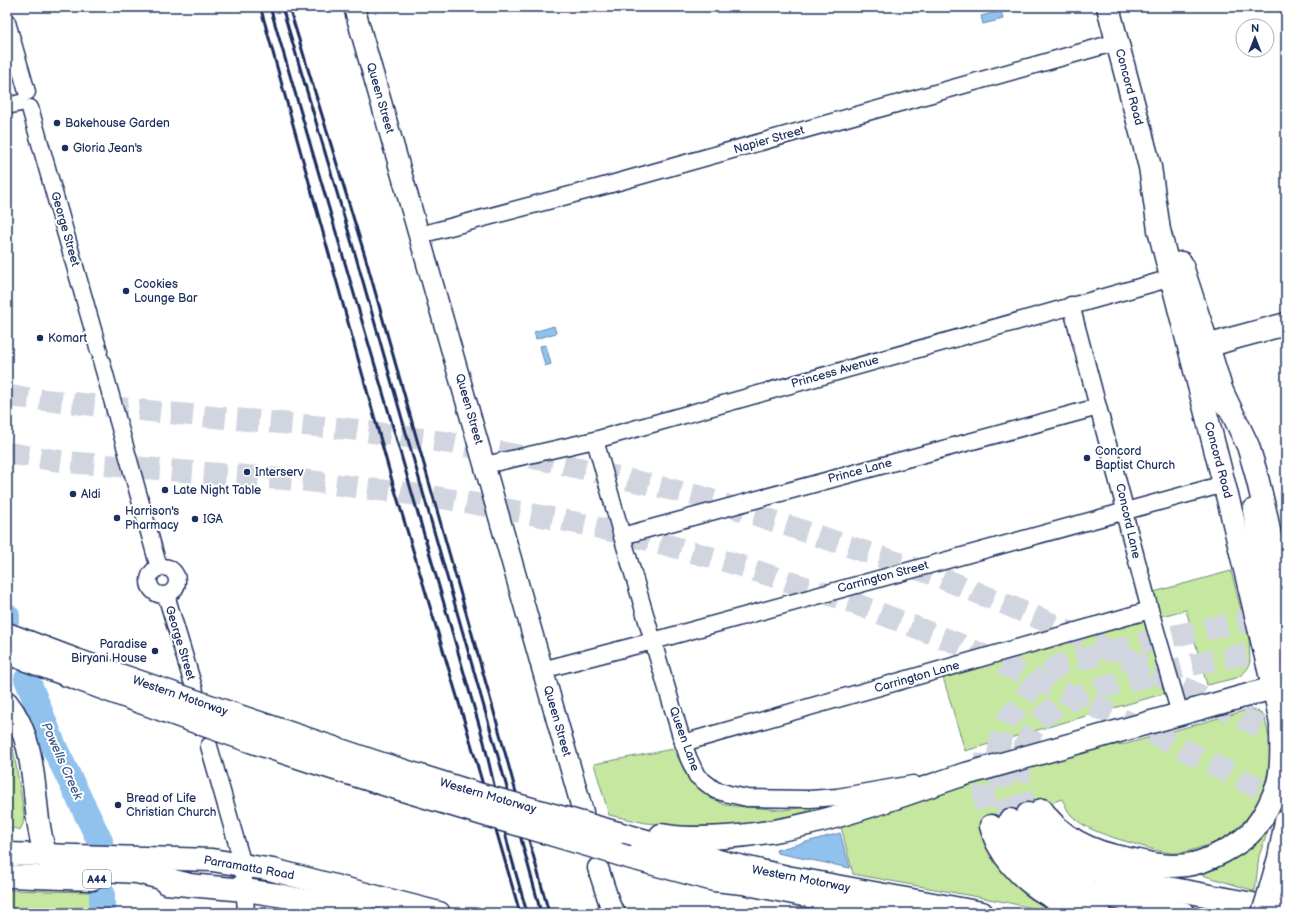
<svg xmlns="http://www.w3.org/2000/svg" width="1293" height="920" viewBox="0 0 1293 920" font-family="'Balsamiq Sans',sans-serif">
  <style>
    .green { fill: #c5e7a0; stroke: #708b7f }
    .water { fill: #91c2ed; stroke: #6287b4 }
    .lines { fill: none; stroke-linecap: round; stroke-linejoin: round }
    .river { stroke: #91c2ed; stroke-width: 26 }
    .motorway-tunnel { stroke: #d1d5df; stroke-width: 22; stroke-dasharray: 22 11; stroke-linecap: butt }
    .minor-casing { stroke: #1b2f5e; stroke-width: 19 }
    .tertiary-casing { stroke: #1b2f5e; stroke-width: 23 }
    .primary-casing { stroke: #1b2f5e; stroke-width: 25 }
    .trunk-casing { stroke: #1b2f5e; stroke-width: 25 }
    .motorway-casing { stroke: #1b2f5e; stroke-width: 25 }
    .minor { stroke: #fff; stroke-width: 16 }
    .tertiary { stroke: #fff; stroke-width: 20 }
    .primary { stroke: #fff; stroke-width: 22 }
    .trunk { stroke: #fff; stroke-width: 22 }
    .motorway { stroke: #fff; stroke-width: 22 }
    .rail { stroke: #1b2f5e; stroke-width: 3 }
    .primary-bridge-casing { stroke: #1b2f5e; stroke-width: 25; stroke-linecap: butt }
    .motorway-bridge-casing { stroke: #1b2f5e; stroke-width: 25; stroke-linecap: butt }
    .primary-bridge { stroke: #fff; stroke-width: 22 }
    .motorway-bridge { stroke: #fff; stroke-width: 22 }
    .poi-dot { fill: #1b2f5e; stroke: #fff; stroke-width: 1.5 }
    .labels { text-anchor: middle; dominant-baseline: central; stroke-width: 4; stroke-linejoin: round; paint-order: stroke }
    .shield { fill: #fff; stroke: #5f6d8e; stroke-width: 1 }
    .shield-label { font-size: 11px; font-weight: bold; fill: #1b2f5e }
    .street-label { font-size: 12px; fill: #1b2f5e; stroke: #fff }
    .poi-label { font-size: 12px; fill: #1b2f5e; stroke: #fff; text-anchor: start }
    .water-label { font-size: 13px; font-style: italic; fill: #3e5b89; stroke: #fff }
  </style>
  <rect width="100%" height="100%" fill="#fff"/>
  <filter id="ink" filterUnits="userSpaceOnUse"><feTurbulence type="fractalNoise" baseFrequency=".025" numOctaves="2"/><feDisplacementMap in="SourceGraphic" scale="8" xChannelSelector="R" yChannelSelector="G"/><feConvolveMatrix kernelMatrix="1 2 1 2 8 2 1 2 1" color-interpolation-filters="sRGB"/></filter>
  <g filter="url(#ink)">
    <g class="green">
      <polygon points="1231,571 1249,640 1250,661 1248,668 1243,674 1236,678 1207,685 1186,610 1157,617 1150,593"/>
      <polygon points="1147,617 1166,693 965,751 942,674"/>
      <path d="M1251,709l7,2 7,6c1,8 4,18 5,27 2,45 -22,91 -68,103 -9,3 -22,7 -32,6 -14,-2 -29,-7 -42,-11 -17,-5 -45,-13 -57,-27 -4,-4 -6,-11 -9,-16l-82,30c10,28 27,53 51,70 9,5 19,9 28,14h-5l-49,-11 -152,-28 -13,-51 251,-76 35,-3z"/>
      <polygon points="7,734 13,748 22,800 24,815 23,824 20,830 14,828 7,835"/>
      <polygon points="673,749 679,759 688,779 709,796 725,805 782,810 823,805 824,809 784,819 739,826 680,826 646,823 609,815 594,764"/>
      <polygon points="1270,825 1259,856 1255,891 1192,872"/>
      <polygon points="7,890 90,892 90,913 7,913"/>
    </g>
    <g class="water">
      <polygon points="1001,11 1003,19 983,24 981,16"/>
      <polygon points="554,326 556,333 536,339 534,332"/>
      <polygon points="546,345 551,364 545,366 540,346"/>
      <polygon points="840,833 850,868 777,853 776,850"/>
    </g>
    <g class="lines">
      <g class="river">
        <polyline points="7,616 7,617"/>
        <polyline points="27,679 55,749 100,841"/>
        <polyline points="102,913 102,893"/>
      </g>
      <g class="motorway-tunnel">
        <polyline points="7,396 168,413 349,429 450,443 549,461 699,496 932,574 1041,619 1131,660 1286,740"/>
        <polyline points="7,453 67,462 309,481 442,498 521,512 587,525 660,543 735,564 848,601 959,644 1152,733 1286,802"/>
        <polyline points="986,754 984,798 991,826"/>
        <polyline points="1028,814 1021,792 1020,770 1024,748 1037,722 1056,706 1099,688 1196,664 1283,647"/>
        <polyline points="1010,820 1002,795 997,760 1003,726 1033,686 1059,665 1149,641 1274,615"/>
      </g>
      <defs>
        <g id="minor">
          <polyline points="7,22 27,92"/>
          <polyline points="7,106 20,103"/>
          <polyline points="30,108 99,351"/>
          <polyline points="420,235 604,186 1117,42"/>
          <polyline points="1071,305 1123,501 1126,520 1150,610 1180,714"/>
          <polyline points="101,360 159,568"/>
          <polyline points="595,440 622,536 680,733 688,757 697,776 715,790 729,794 747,798 810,799 837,797 913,784"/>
          <polyline points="485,465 595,440 1182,275"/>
          <polyline points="622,536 1098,407"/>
          <circle cx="163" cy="581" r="14"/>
          <polyline points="166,595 195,691"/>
          <polyline points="542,670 653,641 1224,484"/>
          <polyline points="683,743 1150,610"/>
          <polyline points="209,746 243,865 246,913"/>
        </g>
        <g id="tertiary">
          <polyline points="354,7 583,812"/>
          <polyline points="598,868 611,908 615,913"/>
        </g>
        <g id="primary">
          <polyline points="1108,7 1150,167 1159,230 1230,507 1277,703 1285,746"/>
          <polyline points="1181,263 1208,346 1226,405"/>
          <polyline points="1195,350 1234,338 1286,324"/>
          <polyline points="1254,510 1276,633 1286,676"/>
          <polyline points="962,775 1273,688 1281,688 1286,690"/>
          <polyline points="1268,897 1279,858 1286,821"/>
        </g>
        <g id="trunk">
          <polyline points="7,854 212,860 273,870 439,913"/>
          <polyline points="7,876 92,879"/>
          <polyline points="166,883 245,890 278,895 363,913"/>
        </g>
        <g id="motorway">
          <polyline points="1220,387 1248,446 1256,473 1266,515 1279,584 1286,611"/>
          <path d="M7,703c26,32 26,78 31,117 2,11 4,31 12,41 4,4 11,5 16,7l71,4 49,12"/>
          <path d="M1042,810c20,30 52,43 87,49 18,4 38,9 57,6 20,-2 56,-21 68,-36 11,-14 19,-30 24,-46 5,-18 3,-37 3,-55"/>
          <polyline points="1028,814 1039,836 1057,853 1081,866 1121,879 1284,910"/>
          <polyline points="1010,820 1016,836 1029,856 1046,871 1090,892 1183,913"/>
          <path d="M991,826c2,6 4,14 8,20 15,28 43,49 73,60 8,3 18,5 27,7"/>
          <polyline points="618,833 730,864 787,877 982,913"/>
          <path d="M661,835c21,4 43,3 64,2 82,-5 160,-36 237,-62"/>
          <polyline points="628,857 714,880 743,883 894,913"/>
        </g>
      </defs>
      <use href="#minor" class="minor-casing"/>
      <use href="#tertiary" class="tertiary-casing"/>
      <use href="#primary" class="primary-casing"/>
      <use href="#trunk" class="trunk-casing"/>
      <use href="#motorway" class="motorway-casing"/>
      <use href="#minor" class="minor"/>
      <use href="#tertiary" class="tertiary"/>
      <use href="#primary" class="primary"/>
      <use href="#trunk" class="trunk"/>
      <use href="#motorway" class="motorway"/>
      <g class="rail">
        <polyline points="270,7 386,403 484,742 509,849 527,913"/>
        <polyline points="282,7 356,257 513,809 541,913"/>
        <polyline points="289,7 365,256 489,694 549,913"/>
        <polyline points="262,13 391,477 468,733 520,913"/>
      </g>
      <defs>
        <g id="primary-bridge">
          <polyline points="1263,913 1268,897"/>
          <polyline points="1284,913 1286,908"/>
        </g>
        <g id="motorway-bridge">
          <polyline points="7,634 76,660 227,712 376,762 478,794 618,833"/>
          <path d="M7,653c99,36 197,74 297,106 108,35 216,66 324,98"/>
        </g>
      </defs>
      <use href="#primary-bridge" class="primary-bridge-casing"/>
      <use href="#motorway-bridge" class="motorway-bridge-casing"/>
      <use href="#primary-bridge" class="primary-bridge"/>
      <use href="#motorway-bridge" class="motorway-bridge"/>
    </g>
  </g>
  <g class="poi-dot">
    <circle cx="57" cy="123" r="4"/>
    <circle cx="65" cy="148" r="4"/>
    <circle cx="126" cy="291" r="4"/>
    <circle cx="40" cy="338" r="4"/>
    <circle cx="1087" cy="458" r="4"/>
    <circle cx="247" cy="472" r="4"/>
    <circle cx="165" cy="490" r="4"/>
    <circle cx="73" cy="494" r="4"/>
    <circle cx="117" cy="518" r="4"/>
    <circle cx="195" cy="519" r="4"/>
    <circle cx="155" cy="651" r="4"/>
    <circle cx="118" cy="805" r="4"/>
  </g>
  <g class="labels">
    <rect class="shield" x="83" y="870" width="28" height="18" rx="3"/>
    <g class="shield-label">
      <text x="97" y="879">A44</text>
    </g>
    <g class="street-label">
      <text transform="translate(1129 87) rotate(75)">Concord Road</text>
      <text transform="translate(380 98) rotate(74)">Queen Street</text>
      <text transform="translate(769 140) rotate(-16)">Napier Street</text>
      <text transform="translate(65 229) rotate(74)">George Street</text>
      <text transform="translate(835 372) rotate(-16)">Princess Avenue</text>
      <text transform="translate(469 409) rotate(74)">Queen Street</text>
      <text transform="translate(1218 460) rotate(75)">Concord Road</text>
      <text transform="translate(860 471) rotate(-15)">Prince Lane</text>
      <text transform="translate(1128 521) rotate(77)">Concord Lane</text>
      <text transform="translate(883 577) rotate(-15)">Carrington Street</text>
      <text transform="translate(180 643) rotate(73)">George Street</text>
      <text transform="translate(917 677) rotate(-16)">Carrington Lane</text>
      <text transform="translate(180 696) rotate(19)">Western Motorway</text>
      <text transform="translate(557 721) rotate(74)">Queen Street</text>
      <text transform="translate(684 739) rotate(70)">Queen Lane</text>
      <text transform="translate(488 796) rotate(16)">Western Motorway</text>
      <text transform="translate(249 868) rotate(10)">Parramatta Road</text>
      <text transform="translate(801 879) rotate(11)">Western Motorway</text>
    </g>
    <g class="poi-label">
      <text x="65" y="123">Bakehouse Garden</text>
      <text x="73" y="148">Gloria Jean's</text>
      <text x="134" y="284">Cookies<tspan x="134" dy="14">Lounge Bar</tspan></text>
      <text x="48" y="338">Komart</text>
      <text x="1095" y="451">Concord<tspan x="1095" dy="14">Baptist Church</tspan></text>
      <text x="255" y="472">Interserv</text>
      <text x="173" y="490">Late Night Table</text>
      <text x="81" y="494">Aldi</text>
      <text x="125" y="511">Harrison's<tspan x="125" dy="14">Pharmacy</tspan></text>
      <text x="203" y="519">IGA</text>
      <text x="147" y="644" text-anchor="end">Paradise<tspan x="147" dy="14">Biryani House</tspan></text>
      <text x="126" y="798">Bread of Life<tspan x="126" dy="14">Christian Church</tspan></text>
    </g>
    <g class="water-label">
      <text transform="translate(62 761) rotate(66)">Powells Creek</text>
    </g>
  </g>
  <rect width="1293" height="920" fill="none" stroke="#fff" stroke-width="24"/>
  <rect x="12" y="12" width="1269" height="896" fill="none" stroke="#1b2f5e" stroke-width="1.5" filter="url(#ink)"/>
  <g transform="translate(1255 38)"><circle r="19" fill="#ffffff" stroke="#a4acbf"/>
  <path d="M0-3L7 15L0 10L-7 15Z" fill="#1b2f5e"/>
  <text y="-6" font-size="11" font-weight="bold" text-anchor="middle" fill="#1b2f5e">N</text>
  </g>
</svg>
